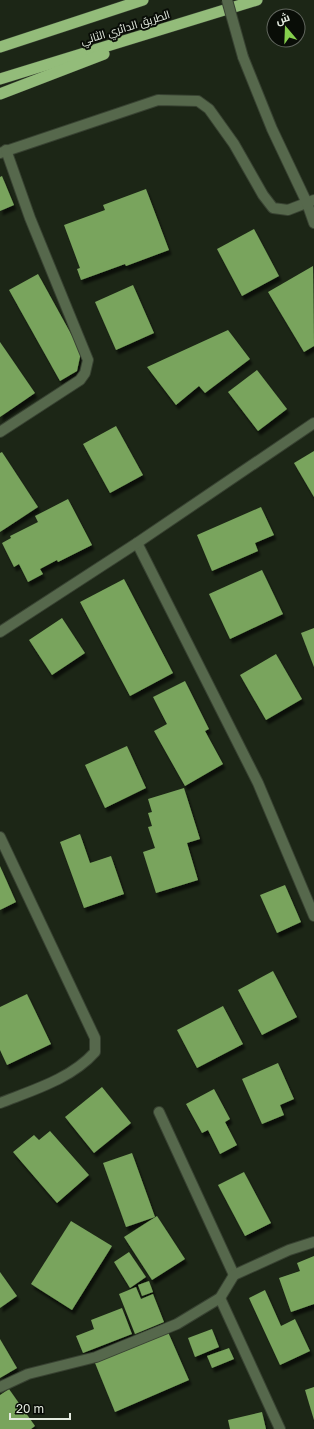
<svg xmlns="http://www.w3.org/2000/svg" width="314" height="1429" viewBox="0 0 314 1429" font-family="'Golos Text',Cairo,sans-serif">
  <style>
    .building { fill: #79a45d; filter: url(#shadow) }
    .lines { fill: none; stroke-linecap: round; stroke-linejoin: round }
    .minor-casing { stroke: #384232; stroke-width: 12 }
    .tertiary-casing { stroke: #384232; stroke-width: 12 }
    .trunk-casing { stroke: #384232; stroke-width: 12 }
    .minor { stroke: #56684c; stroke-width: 10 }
    .tertiary { stroke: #56684c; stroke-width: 10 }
    .trunk { stroke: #93bc7a; stroke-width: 11 }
    .tertiary-bridge-casing { stroke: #384232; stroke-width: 12; stroke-linecap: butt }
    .tertiary-bridge { stroke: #56684c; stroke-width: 10 }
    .labels { text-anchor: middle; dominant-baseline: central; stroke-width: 4; stroke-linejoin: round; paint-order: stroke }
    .street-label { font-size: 11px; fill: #e4ebe0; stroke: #090d07 }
  </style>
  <defs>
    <filter id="shadow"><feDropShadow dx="2.5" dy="4.5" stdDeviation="1" flood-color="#0009"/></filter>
  </defs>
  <rect width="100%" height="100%" fill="#1c2616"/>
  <g class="building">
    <polygon points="2,176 14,205 0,211 0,177"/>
    <polygon points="146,189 169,250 126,266 125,264 81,280 77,269 80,268 64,225 105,210 103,205"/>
    <polygon points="254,229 279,276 242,296 217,249"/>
    <polygon points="313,266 314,346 304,352 268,292"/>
    <polygon points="38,274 81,352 77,371 60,381 9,290"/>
    <polygon points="133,285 154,333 116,350 95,302"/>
    <polygon points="228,330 250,359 205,393 199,386 176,405 147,367"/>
    <polygon points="0,342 35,393 0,417"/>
    <polygon points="257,370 287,409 258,431 228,392"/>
    <polygon points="116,426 143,475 110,493 83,444"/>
    <polygon points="314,451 314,497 294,463"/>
    <polygon points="2,452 38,507 0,532 0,453"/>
    <polygon points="68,499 92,545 58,562 57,560 40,569 43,574 28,582 19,564 14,567 2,543 11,538 10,536 38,522 35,516"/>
    <polygon points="261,507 274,535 255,543 258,551 212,571 197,535"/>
    <polygon points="262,570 283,614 230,639 209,594"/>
    <polygon points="124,579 173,673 130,696 80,602"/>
    <polygon points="62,618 85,653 52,675 29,640"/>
    <polygon points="314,628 314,667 301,633"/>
    <polygon points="276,654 302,699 266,720 240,675"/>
    <polygon points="185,681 209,729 205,731 223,764 185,786 154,731 167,724 153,697"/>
    <polygon points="127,746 146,788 105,808 85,765"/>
    <polygon points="184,788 200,839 187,843 198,880 156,893 143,852 155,848 148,827 152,826 148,813 152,812 148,799"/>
    <polygon points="80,834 90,863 111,856 124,894 84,908 60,842"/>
    <polygon points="0,866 16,902 0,910"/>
    <polygon points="285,885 301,922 277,933 260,895"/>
    <polygon points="273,971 297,1017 262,1035 238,990"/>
    <polygon points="27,994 51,1044 7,1065 0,1050 0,1007"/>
    <polygon points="223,1006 243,1044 197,1068 177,1030"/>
    <polygon points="278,1063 294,1099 280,1105 284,1115 262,1124 242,1079"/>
    <polygon points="102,1087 131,1123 94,1153 65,1117"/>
    <polygon points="214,1089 230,1119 225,1122 237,1145 220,1154 208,1130 202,1133 186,1104"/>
    <polygon points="50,1131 89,1175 57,1203 13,1152 34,1135 39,1140"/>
    <polygon points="132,1153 155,1217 126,1227 103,1163"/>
    <polygon points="244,1172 271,1223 245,1236 218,1185"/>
    <polygon points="157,1216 185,1259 152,1280 124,1237"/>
    <polygon points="71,1221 112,1246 72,1310 31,1284"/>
    <polygon points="129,1252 146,1277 130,1288 114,1262"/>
    <polygon points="314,1256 314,1304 291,1312 279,1278 300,1271 297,1263"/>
    <polygon points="0,1272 17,1296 0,1308"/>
    <polygon points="149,1281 153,1292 142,1296 138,1285"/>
    <polygon points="136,1287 141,1299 153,1294 164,1322 135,1334 119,1294"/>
    <polygon points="265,1290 281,1326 295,1319 310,1351 280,1365 249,1298"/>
    <polygon points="122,1308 132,1334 83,1353 76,1336 94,1329 91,1320"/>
    <polygon points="212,1329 219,1347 195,1357 188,1338"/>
    <polygon points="168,1332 189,1380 115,1412 95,1363"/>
    <polygon points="0,1339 17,1368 0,1378"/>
    <polygon points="229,1348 234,1359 212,1368 207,1356"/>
    <polygon points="314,1387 314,1420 305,1390"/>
    <polygon points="9,1389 35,1426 31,1429 0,1429 0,1395"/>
    <polygon points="262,1412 266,1429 230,1429 228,1420"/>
  </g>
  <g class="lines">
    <defs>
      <g id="minor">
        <polyline points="0,153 158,100 198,101 209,109 234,144 263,195 273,208 288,210 314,200"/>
        <polyline points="0,432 80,380 85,373 88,360 30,218 6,150"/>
        <polyline points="137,543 258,783 314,916"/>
        <polyline points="0,632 137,543 314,423"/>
        <path d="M0,837l95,201v14c-24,27 -62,38 -95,51"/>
        <polyline points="159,1112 234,1275"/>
        <polyline points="220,1298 280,1429"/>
        <polyline points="0,1387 28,1374 96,1357 177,1324 220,1298 234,1275 289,1250 314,1242"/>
      </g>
      <polyline id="tertiary" points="243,57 272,129 307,203 314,223"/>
      <g id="trunk">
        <polyline points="0,47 143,0"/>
        <polyline points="0,79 257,0"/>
        <polyline points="0,94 104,54"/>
      </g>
    </defs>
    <use href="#minor" class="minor-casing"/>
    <use href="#tertiary" class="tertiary-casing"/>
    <use href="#trunk" class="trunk-casing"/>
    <use href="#minor" class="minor"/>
    <use href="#tertiary" class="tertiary"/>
    <use href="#trunk" class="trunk"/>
    <defs>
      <polyline id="tertiary-bridge" points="227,0 243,57"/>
    </defs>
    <use href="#tertiary-bridge" class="tertiary-bridge-casing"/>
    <use href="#tertiary-bridge" class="tertiary-bridge"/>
  </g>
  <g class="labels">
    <g class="street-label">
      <text transform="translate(125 27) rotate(-17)">الطريق الدائري الثاني</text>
    </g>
  </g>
  <g transform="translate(286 28) rotate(341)"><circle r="19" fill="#090d07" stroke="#61665e"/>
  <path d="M0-3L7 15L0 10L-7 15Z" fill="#85cf4d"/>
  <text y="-6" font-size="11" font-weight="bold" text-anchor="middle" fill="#e4ebe0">ش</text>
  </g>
  <path d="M10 1413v6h60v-6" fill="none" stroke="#e4ebe0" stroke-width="2"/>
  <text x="16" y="1413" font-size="12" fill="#e4ebe0" stroke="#090d07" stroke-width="3" paint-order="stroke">20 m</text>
</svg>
